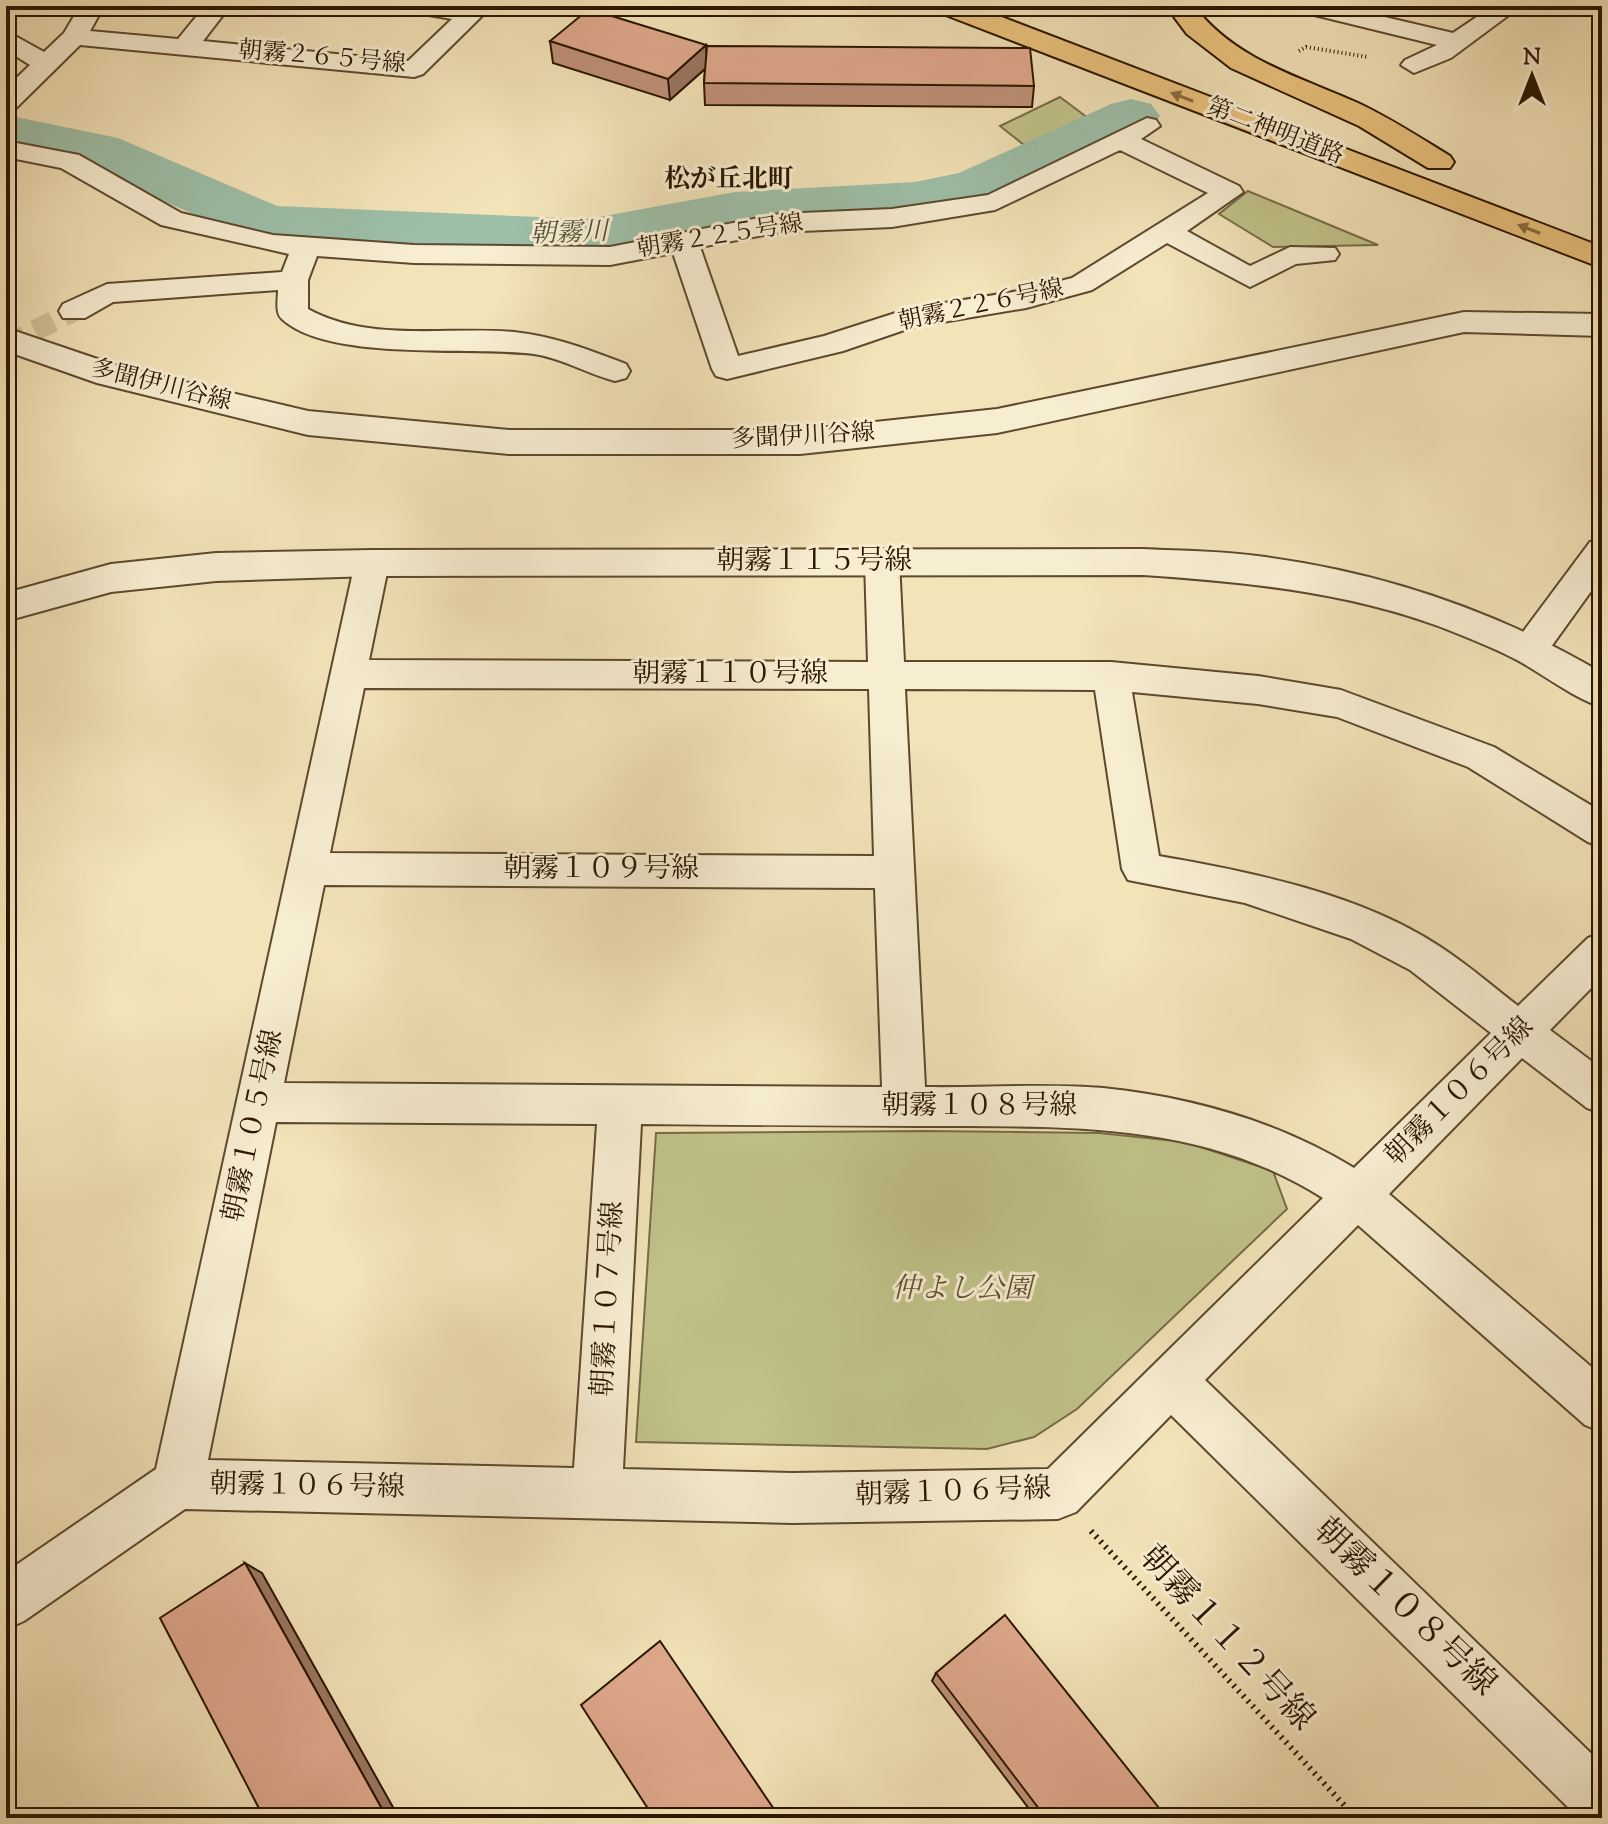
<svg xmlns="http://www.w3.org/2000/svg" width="1608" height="1824" viewBox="0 0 1608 1824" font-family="'Sorts Mill Goudy','Noto Serif JP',serif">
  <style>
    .green { fill: #c1c28a; stroke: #766c45; stroke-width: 2 }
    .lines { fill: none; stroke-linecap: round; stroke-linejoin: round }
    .stream { fill: #6f7b65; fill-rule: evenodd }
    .river { fill: #9dbfa8; fill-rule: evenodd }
    .pedestrian-tunnel { stroke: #d5c49c; stroke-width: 21; stroke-dasharray: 21 11; stroke-linecap: butt }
    .minor-casing { stroke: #5d492e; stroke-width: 4 }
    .tertiary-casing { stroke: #5d492e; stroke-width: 4 }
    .motorway-casing { stroke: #2b1600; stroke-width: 4 }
    .path-far1 { stroke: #2b1600; stroke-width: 4; stroke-dasharray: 1 3; stroke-linecap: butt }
    .path { stroke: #2b1600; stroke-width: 6; stroke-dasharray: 2 5; stroke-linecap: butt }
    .minor { fill: #f7edd1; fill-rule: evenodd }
    .tertiary { fill: #f7edd1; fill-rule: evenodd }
    .motorway { fill: #eac27c; fill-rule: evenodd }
    .wall { fill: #bf9078; stroke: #2b1600; stroke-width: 2 }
    .shaded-wall { fill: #9b7662; stroke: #2b1600; stroke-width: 2 }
    .building { fill: #dea88c; stroke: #2b1600; stroke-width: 2 }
    .oneway { fill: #8a6c3e }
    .labels { text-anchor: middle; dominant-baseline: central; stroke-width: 6; stroke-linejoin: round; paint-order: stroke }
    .far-street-label { font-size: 24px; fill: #2b1600; stroke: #f7edd1 }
    .far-neighbourhood-label { font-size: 26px; font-weight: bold; fill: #2b1600; stroke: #f7edd1 }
    .far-water-label { font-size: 26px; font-style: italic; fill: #53513b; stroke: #f7edd1 }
    .street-label { font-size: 28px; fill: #2b1600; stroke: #f7edd1 }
    .park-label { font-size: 28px; font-style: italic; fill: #605230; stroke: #f7edd1 }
    .near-street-label { font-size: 34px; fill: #2b1600; stroke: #f7edd1 }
  </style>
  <rect width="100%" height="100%" fill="#f3e3b8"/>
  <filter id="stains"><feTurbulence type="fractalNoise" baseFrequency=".0025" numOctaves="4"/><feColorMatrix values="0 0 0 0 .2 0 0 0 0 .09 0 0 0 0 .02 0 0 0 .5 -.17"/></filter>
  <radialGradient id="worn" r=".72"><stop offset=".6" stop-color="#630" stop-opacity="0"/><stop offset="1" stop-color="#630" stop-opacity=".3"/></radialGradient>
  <g class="green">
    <polygon points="1060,97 1096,124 1034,153 1000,126"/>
    <polygon points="1248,191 1378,245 1273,247 1219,214"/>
    <polygon points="925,1131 1099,1133 1186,1142 1273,1171 1287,1209 1077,1409 1034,1437 987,1449 636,1442 656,1133"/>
  </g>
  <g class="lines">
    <polygon class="stream" points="15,73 20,76 6,85 6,78"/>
    <polygon class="river" points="1131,99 1151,104 1160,116 1151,128 998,200 915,218 735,228 588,257 267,242 245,237 80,164 6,149 6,115 118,138 277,206 588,219 735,192 915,182 959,173 1111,104"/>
    <polyline class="pedestrian-tunnel" points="6,345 74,311"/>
    <defs>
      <g id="minor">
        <polygon points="80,6 104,6 90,31 178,39 205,6 230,6 203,41 408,61 452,19 406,11 403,6 492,6 423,74 414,77 80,45 15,109 6,111 6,88 30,65 6,50 6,31 44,52 64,33"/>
        <polygon points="1295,6 1338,6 1453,33 1493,6 1521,6 1451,58 1414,73 1401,65 1405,60 1437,45 1298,11"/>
        <path d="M1147,118l9,2 4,6 -19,13 98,47 4,6 -56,39 63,35 40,-19 45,1 4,6 -4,6 -39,4 -46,23 -83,-44 -75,47 -66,18 -113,19 -70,24 -116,28 -11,-3 -4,-7 -39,-116 -63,12 -196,-2 -97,-7 -9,24v29c62,34 138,17 206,23 40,4 75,18 112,32l4,7 -4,7 -11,3c-27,-7 -53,-23 -81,-27 -62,-8 -206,8 -252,-35 -7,-6 -4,-20 -4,-29l-165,12 -28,16h-22l-4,-7 4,-7 44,-20 175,-12 7,-18 -128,-29 -100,-57 -55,-11v-16l73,14 102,58 92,22 141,10 196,2 170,-33 112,-5 96,-14zM1120,150l88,43 -136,85 -47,12 -117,19 -84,27 -86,20 -38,-109 80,-15 112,-5 103,-17z"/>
        <polygon points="1602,539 1602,576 1543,658 1530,662 1517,658 1512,649 1517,640 1590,542"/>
        <path d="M882,549l12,3 5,9 5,101h207l147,14 83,14 153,57 108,65v35l-14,-5 -120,-75 -131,-50 -79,-13 -126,-12 27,164c93,16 201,38 280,90 28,18 53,40 79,60l70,-68 14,-5v44l-52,53 52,39v44l-15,-5 -65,-50 -133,136 213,182v56l-17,-7 -227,-200 -153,155 397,384v54h-23l-408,-403 -95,97 -18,7 -266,4 -607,-14 -161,112 -18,8v-57l150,-103 199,-906 5,-9 12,-3 12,3 5,9 -20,97 499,2 -3,-101 5,-9zM364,688l505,1 5,167 -544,-3zM905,689l190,1 27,179 6,11 117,23 106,36 59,31 81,63 -137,135c-75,-46 -163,-71 -251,-80 -58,-5 -120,0 -178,-1zM324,885l551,3 7,199 -598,-4zM276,1122l321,2 -23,344 -366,-8zM641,1124c92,1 185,2 278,2 141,1 280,-7 404,72l-275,271 -256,4 -169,-4z"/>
      </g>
      <g id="tertiary">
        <polygon points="1464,312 1602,314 1602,336 1464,332 997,433 800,454 509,454 308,435 97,383 6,351 6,328 118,366 308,411 509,430 800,430 997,409"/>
        <path d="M1143,549c40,2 82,2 122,8 119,16 234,55 337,116v34c-31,-10 -57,-32 -85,-47 -25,-13 -53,-24 -79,-34 -96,-35 -194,-44 -295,-51l-771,1 -156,5 -105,11 -105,29v-28l105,-29 105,-11 156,-3z"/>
      </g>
      <g id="motorway">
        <polygon points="934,6 973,6 1602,247 1602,268 938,12"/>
        <path d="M1166,6h28c41,54 104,70 164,97 32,15 61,34 92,53l4,6 -4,6h-22l-69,-42 -128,-58 -44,-34z"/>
      </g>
    </defs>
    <use href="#minor" class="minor-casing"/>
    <use href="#tertiary" class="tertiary-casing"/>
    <use href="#motorway" class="motorway-casing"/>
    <polyline class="path-far1" points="1299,51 1306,47 1368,57"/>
    <polyline class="path" points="1091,1531 1356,1818"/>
    <use href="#minor" class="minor"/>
    <use href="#tertiary" class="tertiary"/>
    <use href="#motorway" class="motorway"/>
  </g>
  <g class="wall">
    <polygon points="550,41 706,51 1034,86 1032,107 705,105 704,83 705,69 670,100 553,63"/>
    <polygon points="936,1673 1167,1818 1036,1818 932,1681"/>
  </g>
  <g class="shaded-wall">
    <polygon points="706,45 707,67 670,100 668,79"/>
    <polygon points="245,1563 262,1573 399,1818 387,1818"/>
    <polygon points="6,1789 19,1818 6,1818"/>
  </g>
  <g class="building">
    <polygon points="589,9 706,45 668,79 550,41"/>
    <polygon points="707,46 1030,48 1034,86 704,83"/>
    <polygon points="245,1563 387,1818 264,1818 160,1618"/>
    <polygon points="1005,1615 1167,1818 1046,1818 936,1673"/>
    <polygon points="660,1641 780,1818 654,1818 581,1705"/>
  </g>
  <defs><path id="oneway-solid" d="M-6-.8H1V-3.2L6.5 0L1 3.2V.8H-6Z" transform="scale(2)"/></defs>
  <g class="oneway">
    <use href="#oneway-solid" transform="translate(1182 97) rotate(-159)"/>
    <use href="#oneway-solid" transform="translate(1529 229) rotate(-159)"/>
  </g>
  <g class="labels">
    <g class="far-street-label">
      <text transform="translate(322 58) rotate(5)">朝霧２６５号線</text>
      <text transform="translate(1275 132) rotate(21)">第二神明道路</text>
      <text transform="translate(720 237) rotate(-9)">朝霧２２５号線</text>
      <text transform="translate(981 306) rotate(-12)">朝霧２２６号線</text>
      <text transform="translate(161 386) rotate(14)">多聞伊川谷線</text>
      <text transform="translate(803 437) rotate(-3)">多聞伊川谷線</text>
    </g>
    <g class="far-neighbourhood-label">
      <text x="729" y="180">松が丘北町</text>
    </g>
    <g class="far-water-label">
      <text transform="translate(569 234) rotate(-2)">朝霧川</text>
    </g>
    <g class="street-label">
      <text x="814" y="562">朝霧１１５号線</text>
      <text x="730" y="675">朝霧１１０号線</text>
      <text x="601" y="870">朝霧１０９号線</text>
      <text transform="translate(1460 1092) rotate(-45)">朝霧１０６号線</text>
      <text x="979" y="1107">朝霧１０８号線</text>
      <text transform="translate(254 1126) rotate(-78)">朝霧１０５号線</text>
      <text transform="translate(609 1299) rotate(-87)">朝霧１０７号線</text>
      <text transform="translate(307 1487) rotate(1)">朝霧１０６号線</text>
      <text transform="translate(953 1493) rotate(-2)">朝霧１０６号線</text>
    </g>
    <g class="park-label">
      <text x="962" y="1290">仲よし公園</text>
    </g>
    <g class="near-street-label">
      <text transform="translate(1404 1608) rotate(44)">朝霧１０８号線</text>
      <text transform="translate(1226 1639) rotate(47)">朝霧１１２号線</text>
    </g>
  </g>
  <rect width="1608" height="1824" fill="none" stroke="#f3e3b8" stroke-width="32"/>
  <rect x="8" y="8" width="1592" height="1808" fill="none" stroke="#2b1600" stroke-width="4"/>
  <rect x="16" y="16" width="1576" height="1792" fill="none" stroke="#2b1600" stroke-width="2"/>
  <g transform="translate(1532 76)" stroke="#f7edd1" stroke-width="6" paint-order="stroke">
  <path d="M0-6L14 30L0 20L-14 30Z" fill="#2b1600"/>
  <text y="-12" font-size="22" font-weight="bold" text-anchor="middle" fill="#2b1600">N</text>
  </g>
  <rect width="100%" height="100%" filter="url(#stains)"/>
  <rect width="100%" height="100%" fill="url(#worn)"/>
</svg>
